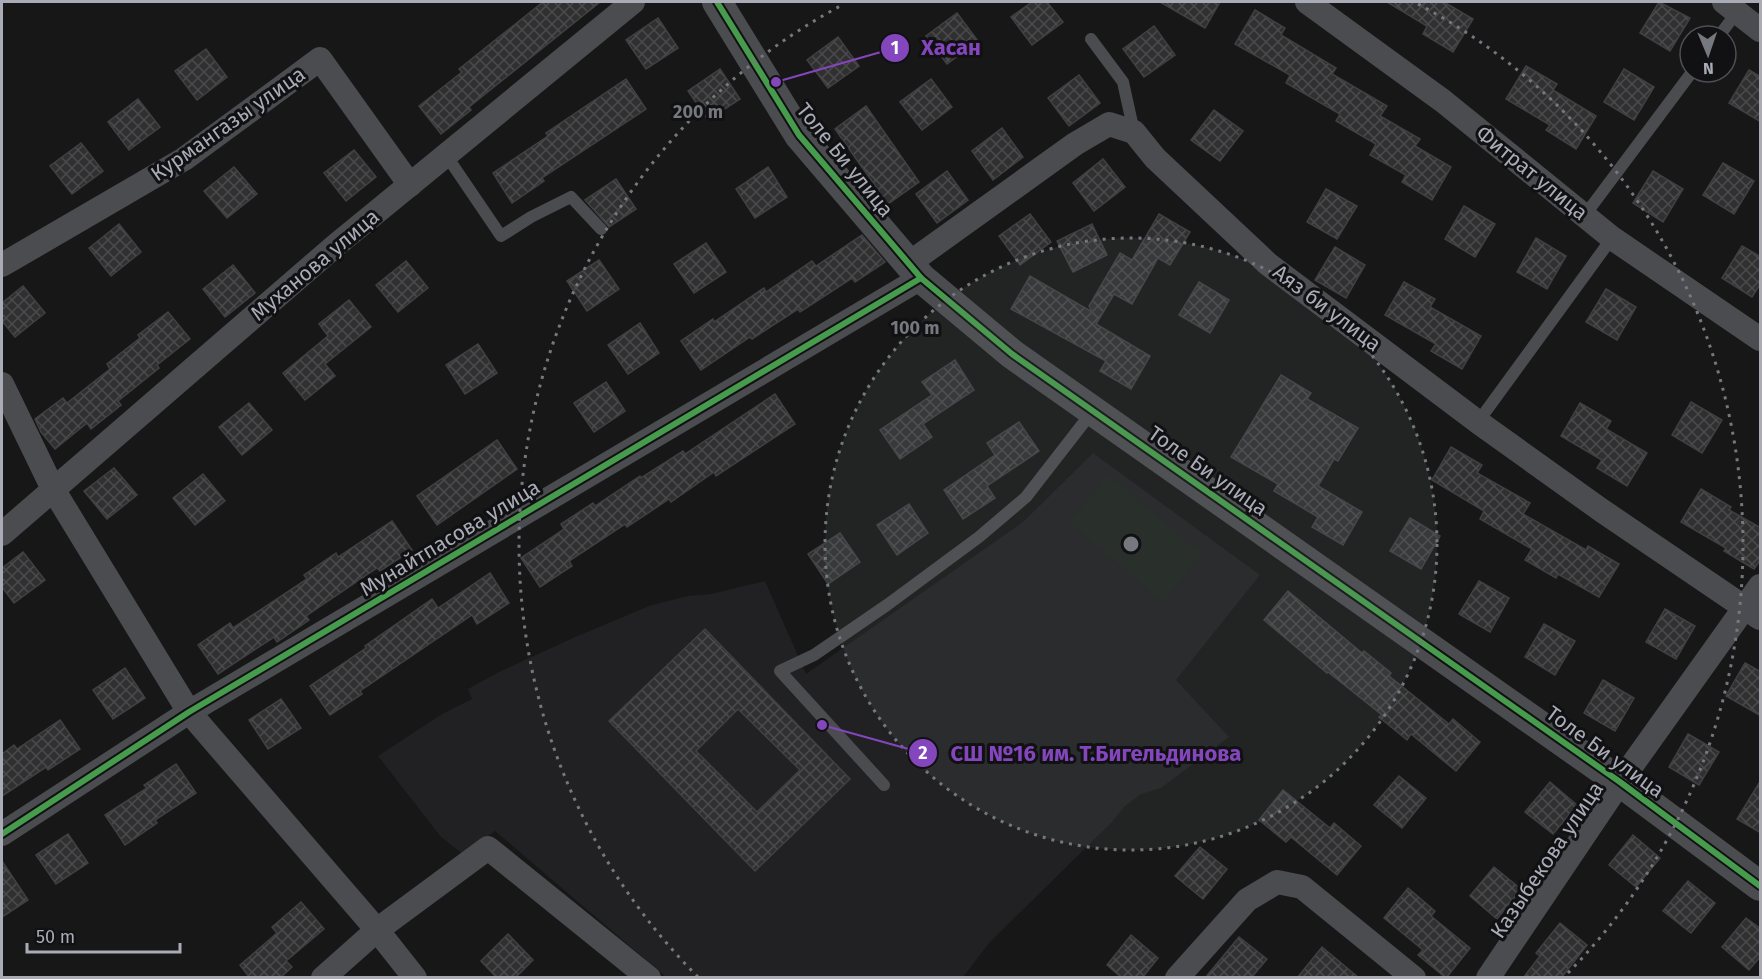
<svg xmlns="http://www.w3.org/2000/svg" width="1762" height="979" viewBox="0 0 1762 979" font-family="'Fira Sans',sans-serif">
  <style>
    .built { fill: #212123 }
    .pitch { fill: #1f2621 }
    .building { fill: url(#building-cross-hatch); stroke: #404043; stroke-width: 1.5; fill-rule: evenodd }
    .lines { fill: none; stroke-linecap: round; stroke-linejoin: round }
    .service { stroke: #4b4c50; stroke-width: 12 }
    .minor { stroke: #4b4c50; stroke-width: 24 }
    .tertiary { stroke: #4b4c50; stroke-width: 30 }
    .cycleway-casing { stroke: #111113; stroke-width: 10 }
    .cycleway { stroke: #469c4c; stroke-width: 6 }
    .ring { fill: none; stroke: #76787f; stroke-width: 3; stroke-dasharray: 3 6 }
    .labels { text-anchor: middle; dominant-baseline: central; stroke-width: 6; stroke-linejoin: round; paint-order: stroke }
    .street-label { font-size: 21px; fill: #a9acb7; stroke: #111113 }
    .centre { fill: #76787f; stroke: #111113; stroke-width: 3 }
    .ring-label { font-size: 18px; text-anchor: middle; font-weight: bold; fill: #76787f; stroke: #111113; stroke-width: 6; stroke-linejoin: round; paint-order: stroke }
    .leader { fill: none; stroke: #8446bd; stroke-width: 2 }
    .callout-dot { fill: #8446bd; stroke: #111113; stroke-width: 2 }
    .mark-label { font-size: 18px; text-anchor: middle; font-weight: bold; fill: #fff }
    .callout-label { font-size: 22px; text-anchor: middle; font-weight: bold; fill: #8446bd; stroke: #111113; stroke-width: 6; stroke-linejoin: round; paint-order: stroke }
  </style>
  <defs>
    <pattern id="building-cross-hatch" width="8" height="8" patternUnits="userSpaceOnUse" patternTransform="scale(1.5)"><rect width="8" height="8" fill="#303031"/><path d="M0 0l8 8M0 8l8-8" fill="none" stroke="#4b4b4d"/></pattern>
  </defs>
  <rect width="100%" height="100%" fill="#171717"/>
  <polygon class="built" points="1093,453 1260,575 1176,680 1229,737 1161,788 1141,794 1125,806 1112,822 990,942 963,977 666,977 495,831 463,854 441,837 378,756 442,714 472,699 468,689 499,672 573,638 649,606 687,596 711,594 765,581 806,674 1023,522"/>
  <polygon class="pitch" points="1108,475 1203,554 1163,602 1069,522"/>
  <g class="building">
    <polygon points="543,2 600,2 469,107 471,110 441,134 419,106 462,72 459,69"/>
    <polygon points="1032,2 1047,2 1063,22 1032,45 1011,17"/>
    <polygon points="1160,2 1220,2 1205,28"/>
    <polygon points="1387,2 1444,2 1473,19 1453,52 1423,34 1427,26"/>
    <polygon points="1659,2 1690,18 1670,51 1640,33"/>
    <polygon points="1255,10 1285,28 1281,35 1336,68 1332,74 1387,106 1380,116 1420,139 1415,146 1451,167 1432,200 1402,182 1406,175 1370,155 1376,144 1336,121 1340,114 1286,83 1290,75 1235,44"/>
    <polygon points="957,13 978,41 947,64 926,36"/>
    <polygon points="658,18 678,48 646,69 626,40"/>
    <polygon points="1154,26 1175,55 1144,77 1123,49"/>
    <polygon points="838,37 859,66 828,88 807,60"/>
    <polygon points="206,49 227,77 197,100 175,71"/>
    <polygon points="1526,66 1557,84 1553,90 1596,116 1576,149 1546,130 1550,125 1506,99"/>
    <polygon points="720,69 740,99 708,120 688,91"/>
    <polygon points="1624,69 1654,87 1634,120 1604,102"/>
    <polygon points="1749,70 1761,77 1761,122 1729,103"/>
    <polygon points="1079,75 1100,103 1069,126 1048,98"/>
    <polygon points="626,79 646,109 542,178 544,181 512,203 493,173 548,136 546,133"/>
    <polygon points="931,79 952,107 922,130 900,102"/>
    <polygon points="138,99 160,127 129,150 108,122"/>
    <polygon points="866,106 919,182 888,204 835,129"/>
    <polygon points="1214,110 1243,131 1220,161 1191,140"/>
    <polygon points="1002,128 1023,157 993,180 972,151"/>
    <polygon points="81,143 103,171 72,194 50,166"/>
    <polygon points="354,150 376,177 346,201 324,173"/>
    <polygon points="1103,159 1125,187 1094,211 1073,183"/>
    <polygon points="1723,163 1754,181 1734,214 1703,195"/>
    <polygon points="234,167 257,194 227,218 204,191"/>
    <polygon points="768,167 787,197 755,218 736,189"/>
    <polygon points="947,171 968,200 937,223 916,194"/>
    <polygon points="1653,171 1683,189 1663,222 1633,203"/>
    <polygon points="616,179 636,209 609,227 585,200"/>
    <polygon points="1326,189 1357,206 1337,239 1307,222"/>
    <polygon points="1464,206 1495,224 1475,257 1445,239"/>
    <polygon points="1030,214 1051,242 1020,265 999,236"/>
    <polygon points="1159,214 1190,232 1170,265 1158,258 1132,304 1114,294 1096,324 1150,356 1131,389 1100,371 1106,361 1011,309 1030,276 1092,312 1089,306 1120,253 1132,260"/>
    <polygon points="119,224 141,252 111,276 89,248"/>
    <polygon points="1092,224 1107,255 1073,272 1057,241"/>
    <polygon points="862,235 885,262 855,282 852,278 800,312 798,309 752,339 750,337 701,370 681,341 713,319 714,322 764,288 766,292 812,261 816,266"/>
    <polygon points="1536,238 1566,256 1547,289 1517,272"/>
    <polygon points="706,243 726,272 694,293 674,264"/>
    <polygon points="1742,246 1761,257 1761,283 1752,297 1722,278"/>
    <polygon points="1335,247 1365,265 1346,298 1315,280"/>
    <polygon points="599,260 619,289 587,311 567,281"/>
    <polygon points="406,261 428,288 398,312 376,285"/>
    <polygon points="233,265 255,293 225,317 203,289"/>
    <polygon points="1199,282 1229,300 1210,333 1179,315"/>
    <polygon points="1404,282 1435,299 1430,307 1481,336 1462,369 1431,351 1436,344 1385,315"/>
    <polygon points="23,286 45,313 15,337 2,321 2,303"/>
    <polygon points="1606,289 1636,307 1617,340 1586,322"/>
    <polygon points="349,300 371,327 325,364 335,376 305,400 283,373 328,336 319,324"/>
    <polygon points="168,312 190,339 157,365 159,368 118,401 121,405 91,429 87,423 55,449 41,432 35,419 63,398 67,403 110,369 107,364 140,338 138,335"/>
    <polygon points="640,323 659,353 628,374 608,345"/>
    <polygon points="478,344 497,373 465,394 446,365"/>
    <polygon points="955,360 974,390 923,424 932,437 900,459 880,430 932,395 922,382"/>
    <polygon points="1281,375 1311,393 1307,399 1358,428 1338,461 1334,459 1318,486 1362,512 1343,545 1312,527 1318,517 1274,491 1278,484 1231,457"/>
    <polygon points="606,382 625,411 594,432 574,403"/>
    <polygon points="775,394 795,424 716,476 714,472 671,502 669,499 627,527 625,524 569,561 572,566 540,587 521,558 564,529 561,524 593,503 595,506 640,476 641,478 683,451 685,454"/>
    <polygon points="1691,402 1722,420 1702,453 1672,435"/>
    <polygon points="249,403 272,430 242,455 219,427"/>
    <polygon points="1580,403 1611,421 1606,429 1647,453 1627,486 1597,468 1602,460 1561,436"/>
    <polygon points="1019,422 1039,451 987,486 995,498 963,519 944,490 995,455 987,443"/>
    <polygon points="497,440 517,469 437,525 417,496"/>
    <polygon points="1451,447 1482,465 1477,473 1530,503 1523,514 1586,550 1588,546 1619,564 1599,597 1558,574 1556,578 1525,560 1532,549 1480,519 1484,511 1432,480"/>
    <polygon points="114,468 137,495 107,519 84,491"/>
    <polygon points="203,474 225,501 195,525 173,498"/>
    <polygon points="1701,489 1731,507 1729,510 1761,528 1761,559 1754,569 1724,551 1726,548 1681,522"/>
    <polygon points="909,504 928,533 897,555 877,525"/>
    <polygon points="1410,518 1440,536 1421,569 1390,551"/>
    <polygon points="392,521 412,550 380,571 377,568 306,616 309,620 277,642 274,637 218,674 198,645 230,623 233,628 307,579 304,575 336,553 338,557"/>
    <polygon points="840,533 860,562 828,584 808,554"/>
    <polygon points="23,552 45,580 14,603 2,587 2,568"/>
    <polygon points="490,573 509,603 477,624 472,615 360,691 362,694 330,715 310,686 366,648 365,646 432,599 438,608"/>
    <polygon points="1479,581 1509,598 1490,632 1459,614"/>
    <polygon points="1288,591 1362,653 1364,651 1391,673 1389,676 1449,724 1453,719 1480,742 1456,771 1411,734 1407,740 1379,717 1382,715 1328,672 1327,673 1264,620"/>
    <polygon points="1665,609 1695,626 1676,659 1646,642"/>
    <polygon points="1544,624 1575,641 1555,675 1525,657"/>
    <path d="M705,629l145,150 -95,92 -146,-150zM738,709l62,61 -43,42 -61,-61z"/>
    <polygon points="1745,663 1761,672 1761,716 1726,696"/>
    <polygon points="125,668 145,698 113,719 93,690"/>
    <polygon points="1603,680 1634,698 1615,731 1584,713"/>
    <polygon points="281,699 301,728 268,749 249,720"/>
    <polygon points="60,720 80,749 48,770 46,767 2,796 2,754 14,745 17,749"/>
    <polygon points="1688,734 1719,752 1699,785 1669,767"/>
    <polygon points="176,764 196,793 155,820 157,823 125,845 105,815 147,788 144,785"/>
    <polygon points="1399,776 1426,798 1402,828 1374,805"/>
    <polygon points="1761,780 1761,833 1737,819"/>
    <polygon points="1550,782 1577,805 1553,834 1525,812"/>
    <polygon points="1283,790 1330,828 1334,823 1361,846 1337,875 1291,837 1286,842 1259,820"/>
    <polygon points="68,834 88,863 56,884 36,855"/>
    <polygon points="1633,835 1660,858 1636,887 1609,865"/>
    <polygon points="1200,847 1227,869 1203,899 1175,876"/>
    <polygon points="2,861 28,900 2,917"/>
    <polygon points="1494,867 1521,889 1497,919 1470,896"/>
    <polygon points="1688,881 1715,903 1691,933 1663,911"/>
    <polygon points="1408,888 1435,911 1431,916 1470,948 1446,978 1418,955 1423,950 1384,918"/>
    <polygon points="301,902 324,929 286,961 292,967 280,978 250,978 240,965 277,933 272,927"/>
    <polygon points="1746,918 1761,929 1761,956 1749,970 1722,947"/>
    <polygon points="1560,923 1587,945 1561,978 1523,978 1540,956 1536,953"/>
    <polygon points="508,934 533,960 515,978 497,978 481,961"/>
    <polygon points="1131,935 1158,958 1142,978 1122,978 1107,965"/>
    <polygon points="1239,937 1267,959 1251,978 1205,978"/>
    <polygon points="1322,947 1359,978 1297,978"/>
  </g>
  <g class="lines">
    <g class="service">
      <polyline points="1719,36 1737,12"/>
      <polyline points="1091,39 1123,82 1134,132"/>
      <polyline points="446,155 501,236 531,217 571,197 601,229"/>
      <polyline points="1585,215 1692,72"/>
      <polyline points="1478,422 1612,238"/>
      <polyline points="884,785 780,671 814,655 887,605 979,537 1026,497 1092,412"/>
    </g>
    <g class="minor">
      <polyline points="1307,2 1443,101 1612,238 1760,339"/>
      <polyline points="1724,2 1760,30"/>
      <polyline points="908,264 1075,144 1109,124 1134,132 1155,158 1268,264 1478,422 1601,510 1760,618"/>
      <polyline points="2,265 184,159 320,59 410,185"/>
      <polyline points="2,384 53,489 189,712 377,930 415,978"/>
      <polyline points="2,534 335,246 633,2"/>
      <polyline points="2,834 189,712 921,278"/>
      <polyline points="323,978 377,930 488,848 649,978"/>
      <polyline points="1177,978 1247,900 1277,882 1302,887 1414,978"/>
      <polyline points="1488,978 1620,782 1760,586"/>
    </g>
    <polyline class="tertiary" points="717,2 799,135 921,278 1012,354 1620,782 1760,886"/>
    <defs>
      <g id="cycleway">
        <polyline points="717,2 799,135 921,278 1012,354 1620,782 1760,886"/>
        <polyline points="2,834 189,712 921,278"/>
      </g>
    </defs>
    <use href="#cycleway" class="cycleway-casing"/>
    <use href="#cycleway" class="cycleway"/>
  </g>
  <circle cx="1131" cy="544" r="306" fill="#76787f" fill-opacity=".12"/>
  <g class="ring">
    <circle cx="1131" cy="544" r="306"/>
    <path d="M698 977A612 612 0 0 1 844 4M1418 4A612 612 0 0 1 1564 977"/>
  </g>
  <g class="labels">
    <g class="street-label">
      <text transform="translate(228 124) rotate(-35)">Курмангазы улица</text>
      <text transform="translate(845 160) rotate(51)">Толе Би улица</text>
      <text transform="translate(1532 173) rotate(39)">Фитрат улица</text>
      <text transform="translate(315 265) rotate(-40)">Муханова улица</text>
      <text transform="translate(1327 308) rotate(37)">Аяз би улица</text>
      <text transform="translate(1208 471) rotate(35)">Толе Би улица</text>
      <text transform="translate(450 538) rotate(-31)">Мунайтпасова улица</text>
      <text transform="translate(1605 752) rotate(36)">Толе Би улица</text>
      <text transform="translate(1547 860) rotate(-56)">Казыбекова улица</text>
    </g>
  </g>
  <circle cx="1131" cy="544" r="9" class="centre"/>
  <g class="ring-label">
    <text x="698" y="118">200 m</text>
    <text x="915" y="334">100 m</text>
  </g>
  <path class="leader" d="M776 82L895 48M822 725L923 753"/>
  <g class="callout-dot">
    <circle cx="776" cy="82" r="6"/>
    <circle cx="822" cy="725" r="6"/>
    <circle cx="895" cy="48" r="15"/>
    <circle cx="923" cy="753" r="15"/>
  </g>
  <g class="mark-label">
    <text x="895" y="54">1</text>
    <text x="923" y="759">2</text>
  </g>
  <g class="callout-label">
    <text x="951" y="55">Хасан</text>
    <text x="1096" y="761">СШ №16 им. Т.Бигельдинова</text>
  </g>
  <rect width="1762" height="979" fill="none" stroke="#a9acb7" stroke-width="6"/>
  <g transform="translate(1708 54) rotate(178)"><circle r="28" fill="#111113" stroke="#4e4f55" stroke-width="1.5"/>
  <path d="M0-4.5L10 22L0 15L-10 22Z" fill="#76787f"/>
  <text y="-9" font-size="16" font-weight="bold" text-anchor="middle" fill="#a9acb7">N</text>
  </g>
  <path d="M27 943v9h153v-9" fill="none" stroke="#a9acb7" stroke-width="3"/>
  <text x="36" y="943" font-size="18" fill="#a9acb7" stroke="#111113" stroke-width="4.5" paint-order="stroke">50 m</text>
</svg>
